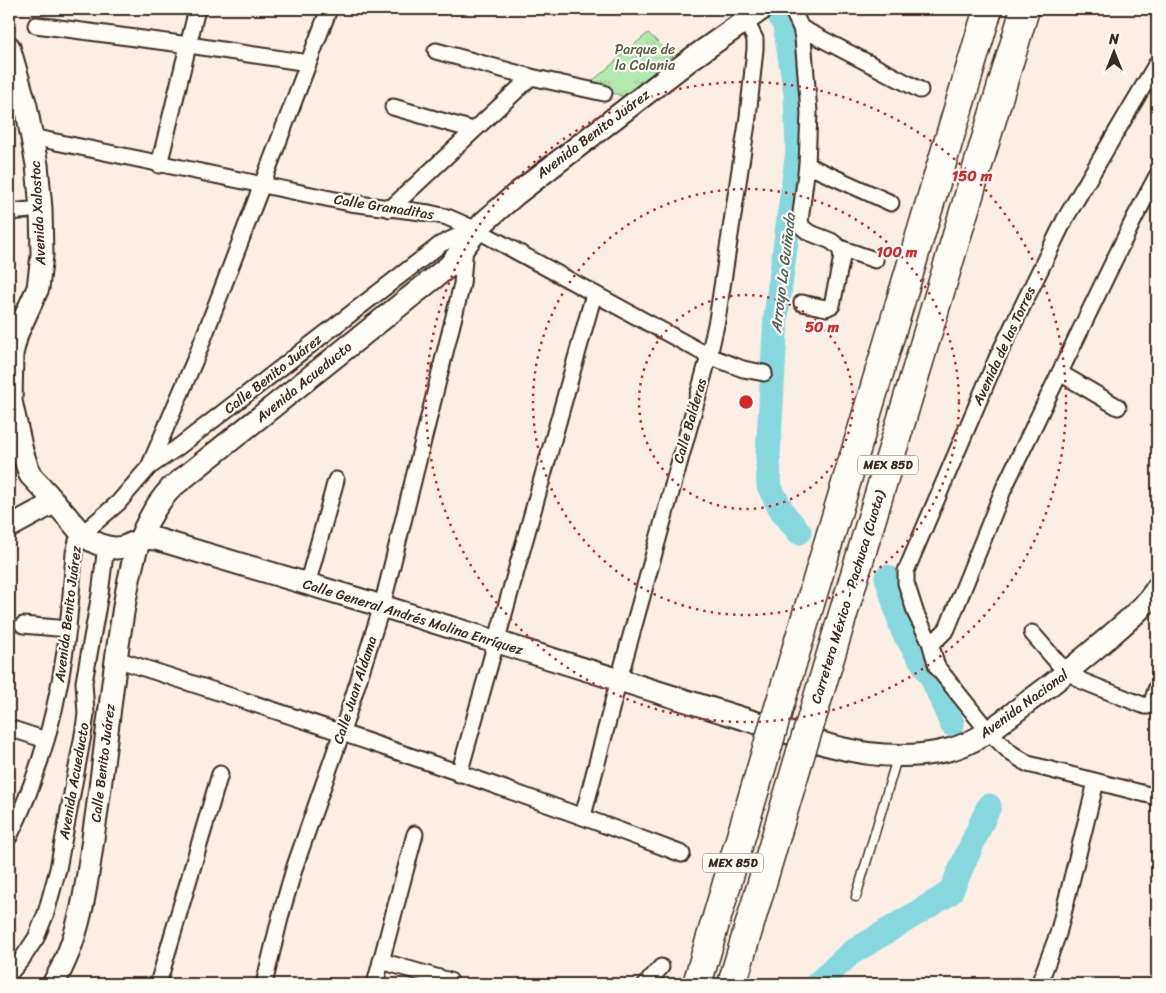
<svg xmlns="http://www.w3.org/2000/svg" width="1166" height="993" viewBox="0 0 1166 993" font-family="Sriracha,sans-serif">
  <style>
    .park { fill: url(#park-tufts); stroke: #768a66 }
    .lines { fill: none; stroke-linecap: round; stroke-linejoin: round }
    .river { stroke: #86d8de; stroke-width: 25 }
    .lane-casing { stroke: #3b2a1e; stroke-width: 11 }
    .street-casing { stroke: #3b2a1e; stroke-width: 19 }
    .secondary-casing { stroke: #3b2a1e; stroke-width: 25 }
    .highway-casing { stroke: #3b2a1e; stroke-width: 31 }
    .lane { stroke: #fdfcf7; stroke-width: 8 }
    .street { stroke: #fdfcf7; stroke-width: 15 }
    .secondary { stroke: #fdfcf7; stroke-width: 21 }
    .highway { stroke: #fdfcf7; stroke-width: 28 }
    .highway-bridge-casing { stroke: #3b2a1e; stroke-width: 31; stroke-linecap: butt }
    .highway-bridge { stroke: #fdfcf7; stroke-width: 28 }
    .ring { fill: none; stroke: #d62828; stroke-width: 2.5; stroke-dasharray: 2.5 5 }
    .labels { text-anchor: middle; dominant-baseline: central; stroke-width: 4.5; stroke-linejoin: round; paint-order: stroke }
    .shield { fill: #fdfcf7; stroke: #75695f; stroke-width: 1 }
    .shield-label { font-size: 12px; font-weight: bold; fill: #3b2a1e }
    .park-label { font-size: 14px; fill: #595a42; stroke: #fdfcf7 }
    .street-label { font-size: 14px; fill: #3b2a1e; stroke: #fdfcf7 }
    .water-label { font-size: 15px; font-style: italic; fill: #525e58; stroke: #fdfcf7 }
    .centre { fill: #d62828; stroke: #fdfcf7; stroke-width: 2.5 }
    .ring-label { font-size: 15px; text-anchor: middle; font-weight: bold; fill: #d62828; stroke: #fdfcf7; stroke-width: 4.5; stroke-linejoin: round; paint-order: stroke }
  </style>
  <defs>
    <pattern id="park-tufts" width="24" height="20" patternUnits="userSpaceOnUse" patternTransform="scale(1.25)"><rect width="24" height="20" fill="#b2eaae"/><path d="M3 7l-1-3M5 7V3M7 7l1-3M15 17l-1-3M17 17v-4M19 17l1-3" fill="none" stroke="#9ac995"/></pattern>
  </defs>
  <rect width="100%" height="100%" fill="#faeee5"/>
  <filter id="ink" filterUnits="userSpaceOnUse"><feTurbulence type="fractalNoise" baseFrequency=".02" numOctaves="2"/><feDisplacementMap in="SourceGraphic" scale="10" xChannelSelector="R" yChannelSelector="G"/><feConvolveMatrix kernelMatrix="1 2 1 2 8 2 1 2 1" color-interpolation-filters="sRGB"/></filter>
  <g filter="url(#ink)">
    <polygon class="park" points="648,33 673,56 624,97 589,84"/>
    <g class="lines">
      <g class="river">
        <polyline points="776,9 785,25 796,93 798,151 776,316 768,456 769,486 783,513 799,532"/>
        <polyline points="887,577 903,631 932,677 952,724"/>
        <polyline points="817,984 851,953 950,893 989,806"/>
      </g>
      <defs>
        <polyline id="lane" points="856,897 897,758"/>
        <g id="street">
          <polyline points="792,9 801,28 803,38 809,112 807,165 800,221 802,227 808,232 831,241 840,248 875,260"/>
          <polyline points="36,25 189,45 308,63"/>
          <polyline points="801,28 920,90"/>
          <polyline points="436,51 531,77 604,93"/>
          <polyline points="1157,63 1065,219 997,358 906,571 906,583 916,614 930,642 937,667 988,731 1011,753 1028,764 1157,797"/>
          <polyline points="393,107 473,130"/>
          <polyline points="9,108 26,106"/>
          <polyline points="32,137 350,203 429,213 447,217 477,230 709,356 743,369 764,373"/>
          <polyline points="159,165 197,9"/>
          <polyline points="807,165 891,203"/>
          <polyline points="390,209 531,77"/>
          <polyline points="9,212 41,209"/>
          <polyline points="802,303 826,308 832,305 842,257 840,248"/>
          <polyline points="1060,373 1118,407"/>
          <polyline points="149,467 197,355 329,9"/>
          <polyline points="307,585 336,480"/>
          <polyline points="23,625 68,629"/>
          <polyline points="1032,633 1058,663 1082,681 1145,706 1148,706 1152,702 1157,687"/>
          <polyline points="930,642 938,638 947,629 1004,488 1135,217 1157,176"/>
          <path d="M116,659c190,61 380,124 566,195"/>
          <polyline points="9,728 46,740"/>
          <polyline points="459,774 594,294"/>
          <polyline points="583,816 619,679 709,356 717,320 748,117 755,49 755,39 746,21"/>
          <path d="M9,837c30,-60 48,-127 57,-193 4,-30 6,-61 8,-91l3,-12 5,-7 36,-31 31,-36 28,-19 264,-204 17,-8 19,-6"/>
          <polyline points="381,961 450,981"/>
          <polyline points="9,974 22,959 36,938 46,913 58,869 83,735 86,714 84,682 100,594 106,546"/>
          <polyline points="158,984 220,774"/>
          <polyline points="264,984 281,914 295,866 342,732 382,606 462,284 465,246"/>
          <polyline points="375,984 415,834"/>
          <polyline points="646,984 661,967"/>
          <polyline points="1039,984 1058,934 1096,782"/>
        </g>
        <g id="secondary">
          <path d="M9,47l17,59 11,59 4,44 1,46 -4,33 -21,46 -5,20 -1,47 11,50 8,24 17,18 35,41c11,9 30,18 44,12 13,-5 15,-9 30,-7l226,67 446,139c40,11 80,15 120,5 31,-7 57,-31 81,-49 28,-20 54,-42 80,-64 17,-15 36,-30 48,-49"/>
          <polyline points="9,527 55,502"/>
          <path d="M53,984c28,-46 34,-101 41,-153 10,-66 16,-133 26,-199 8,-51 14,-104 51,-144l278,-222 34,-43 32,-28 176,-136 71,-50"/>
        </g>
        <g id="highway">
          <polyline points="777,714 988,9"/>
          <polyline points="810,724 1025,9"/>
          <polyline points="697,984 769,742"/>
          <polyline points="732,984 801,752"/>
        </g>
      </defs>
      <use href="#lane" class="lane-casing"/>
      <use href="#street" class="street-casing"/>
      <use href="#secondary" class="secondary-casing"/>
      <use href="#highway" class="highway-casing"/>
      <use href="#lane" class="lane"/>
      <use href="#street" class="street"/>
      <use href="#secondary" class="secondary"/>
      <use href="#highway" class="highway"/>
      <defs>
        <g id="highway-bridge">
          <polyline points="769,742 777,714"/>
          <polyline points="801,752 810,724"/>
        </g>
      </defs>
      <use href="#highway-bridge" class="highway-bridge-casing"/>
      <use href="#highway-bridge" class="highway-bridge"/>
    </g>
  </g>
  <g class="ring">
    <circle cx="746" cy="402" r="107"/>
    <circle cx="746" cy="402" r="213"/>
    <circle cx="746" cy="402" r="320"/>
  </g>
  <g class="labels">
    <g class="shield">
      <rect x="858" y="455.5" width="60" height="19" rx="4"/>
      <rect x="703" y="853.5" width="60" height="19" rx="4"/>
    </g>
    <g class="shield-label">
      <text x="888" y="465">MEX 85D</text>
      <text x="733" y="863">MEX 85D</text>
    </g>
    <g class="park-label">
      <text x="645" y="49">Parque de<tspan x="645" dy="16">la Colonia</tspan></text>
    </g>
    <g class="street-label">
      <text transform="translate(593 134) rotate(-37)">Avenida Benito Juárez</text>
      <text transform="translate(384 207) rotate(9)">Calle Granaditas</text>
      <text transform="translate(38 213) rotate(-93)">Avenida Xalostoc</text>
      <text transform="translate(1004 346) rotate(-65)">Avenida de las Torres</text>
      <text transform="translate(273 374) rotate(-38)">Calle Benito Juárez</text>
      <text transform="translate(304 382) rotate(-39)">Avenida Acueducto</text>
      <text transform="translate(690 421) rotate(-74)">Calle Balderas</text>
      <text transform="translate(848 597) rotate(-73)">Carretera México - Pachuca (Cuota)</text>
      <text transform="translate(68 614) rotate(-83)">Avenida Benito Juárez</text>
      <text transform="translate(413 617) rotate(17)">Calle General Andrés Molina Enríquez</text>
      <text transform="translate(355 690) rotate(-72)">Calle Juan Aldama</text>
      <text transform="translate(1024 704) rotate(-36)">Avenida Nacional</text>
      <text transform="translate(103 763) rotate(-83)">Calle Benito Juárez</text>
      <text transform="translate(74 781) rotate(-80)">Avenida Acueducto</text>
    </g>
    <g class="water-label">
      <text transform="translate(783 273) rotate(-83)">Arroyo La Guiñada</text>
    </g>
  </g>
  <circle cx="746" cy="402" r="8" class="centre"/>
  <g class="ring-label">
    <text x="972" y="181">150 m</text>
    <text x="897" y="257">100 m</text>
    <text x="822" y="332">50 m</text>
  </g>
  <rect width="1166" height="993" fill="none" stroke="#fdfcf7" stroke-width="30"/>
  <rect x="15" y="15" width="1136" height="963" fill="none" stroke="#3b2a1e" stroke-width="2" filter="url(#ink)"/>
  <g transform="translate(1114 52)" stroke="#fdfcf7" stroke-width="4" paint-order="stroke">
  <path d="M0-4L9 19L0 12L-9 19Z" fill="#3b2a1e"/>
  <text y="-8" font-size="14" font-weight="bold" text-anchor="middle" fill="#3b2a1e">N</text>
  </g>
</svg>
